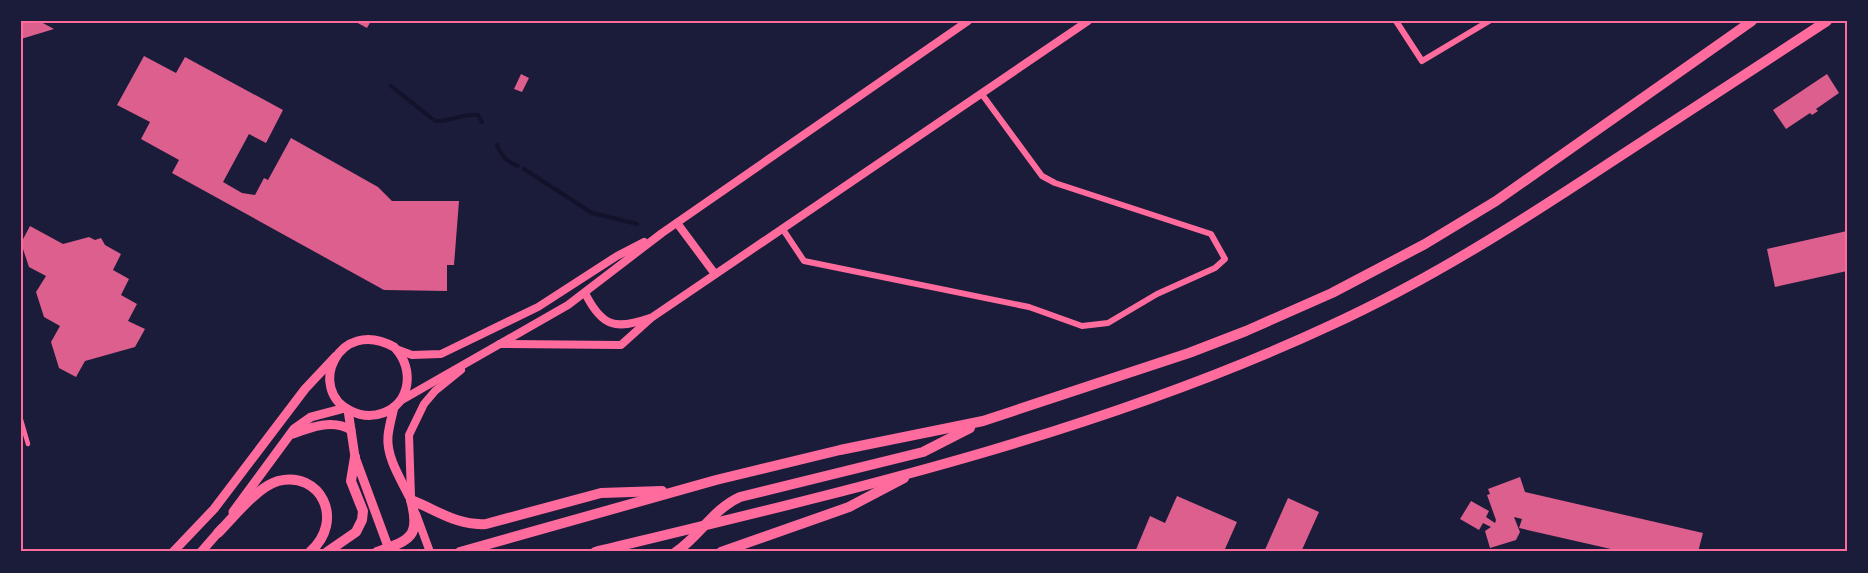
<svg xmlns="http://www.w3.org/2000/svg" width="1868" height="573" viewBox="0 0 1868 573" font-family="Montserrat,sans-serif">
  <style>
    .lines { fill: none; stroke-linecap: round; stroke-linejoin: round }
    .stream { stroke: #12122b; stroke-width: 4 }
    .building { fill: #dd5f8e }
    .pedestrian { stroke: #ff6b9d; stroke-width: 4.5 }
    .minor { stroke: #ff6b9d; stroke-width: 6 }
    .tertiary { stroke: #ff6b9d; stroke-width: 8 }
    .secondary { stroke: #ff6b9d; stroke-width: 9 }
    .primary { stroke: #ff6b9d; stroke-width: 10 }
    .neatline { fill: none; stroke: #ff6b9d; stroke-width: 2 }
  </style>
  <rect width="100%" height="100%" fill="#1b1b3a"/>
  <g class="lines">
    <g class="stream">
      <path d="M391,86l44,35c15,1 28,-8 43,-6l4,7"/>
      <path d="M497,145c5,12 9,16 21,21"/>
      <polyline points="524,169 592,213 637,224"/>
    </g>
  </g>
  <g class="building">
    <polygon points="21,21 39,21 54,29 21,39"/>
    <polygon points="354,21 371,21 367,28"/>
    <polygon points="144,56 176,73 185,57 283,110 266,143 249,134 223,182 242,193 255,195 264,178 268,180 291,138 378,187 392,201 459,201 454,265 447,265 447,291 384,290 172,173 179,160 141,139 150,122 117,105"/>
    <polygon points="521,74 529,78 522,92 514,89"/>
    <polygon points="1827,74 1839,93 1816,109 1818,111 1812,115 1810,113 1786,129 1773,110"/>
    <polygon points="30,226 63,244 89,237 95,240 101,238 105,245 121,254 113,270 129,279 121,295 137,304 128,321 145,329 135,347 85,361 76,377 59,368 51,342 60,326 44,317 36,292 46,276 29,267 21,243"/>
    <polygon points="1847,231 1847,271 1775,287 1767,249"/>
    <polygon points="1520,477 1525,492 1703,533 1698,552 1624,552 1519,528 1522,519 1514,517 1520,532 1516,540 1490,548 1485,531 1491,527 1483,523 1479,530 1460,519 1471,501 1489,511 1486,517 1495,523 1496,520 1487,495 1490,494 1488,489"/>
    <polygon points="1177,496 1237,522 1225,549 1232,552 1135,552 1150,516 1165,523"/>
    <polygon points="1288,498 1319,512 1301,552 1264,552"/>
  </g>
  <g class="lines">
    <polyline class="pedestrian" points="21,420 28,444"/>
    <g class="minor">
      <polyline points="1396,21 1422,61 1489,21"/>
      <polyline points="782,228 804,261 1029,307 1082,326 1108,323 1157,294 1215,268 1225,259 1211,234 1055,183 1042,176 981,93"/>
    </g>
    <g class="tertiary">
      <polyline points="677,223 715,274"/>
      <path d="M585,293c17,34 30,37 65,25"/>
      <polyline points="500,344 621,345 651,318 1088,21"/>
      <polyline points="396,349 412,355 441,354 538,307 617,256 644,242"/>
      <polyline points="400,401 568,305 662,233 968,21"/>
      <polyline points="411,497 409,435 424,404 435,391 461,370"/>
      <polyline points="416,514 430,552"/>
    </g>
    <g class="secondary">
      <path d="M394,347c-56,-31 -88,43 -43,64 10,5 21,6 32,2 28,-10 31,-44 13,-64"/>
      <path d="M394,407c-2,9 -5,19 -6,29 -2,22 14,45 23,64"/>
      <polyline points="348,410 355,457 390,552"/>
      <path d="M293,434c18,-7 40,-15 58,-4"/>
      <polyline points="233,512 294,429 311,417 345,408"/>
      <polyline points="173,552 214,509 305,389 336,356"/>
      <polyline points="201,552 222,528"/>
    </g>
    <g class="primary">
      <path d="M411,500c26,10 46,26 75,24l115,-31 61,-2"/>
      <path d="M218,533c15,-15 39,-46 60,-52 42,-11 68,39 32,71"/>
      <polyline points="327,552 356,532 362,520 363,511 351,481 355,457"/>
      <path d="M377,552c33,-12 44,-15 34,-52"/>
      <polyline points="460,552 716,480 840,450 983,421 1189,353 1246,331 1332,293 1425,244 1496,201 1752,21"/>
      <path d="M595,552c248,-60 502,-118 734,-226 99,-45 191,-104 282,-164 72,-47 144,-94 216,-141"/>
      <path d="M676,552c24,-16 37,-43 64,-55l183,-45 47,-24"/>
      <polyline points="721,552 849,507 904,478"/>
    </g>
  </g>
  <rect width="1868" height="573" fill="none" stroke="#1b1b3a" stroke-width="45"/>
  <rect x="22" y="22" width="1824" height="528" class="neatline"/>
</svg>
